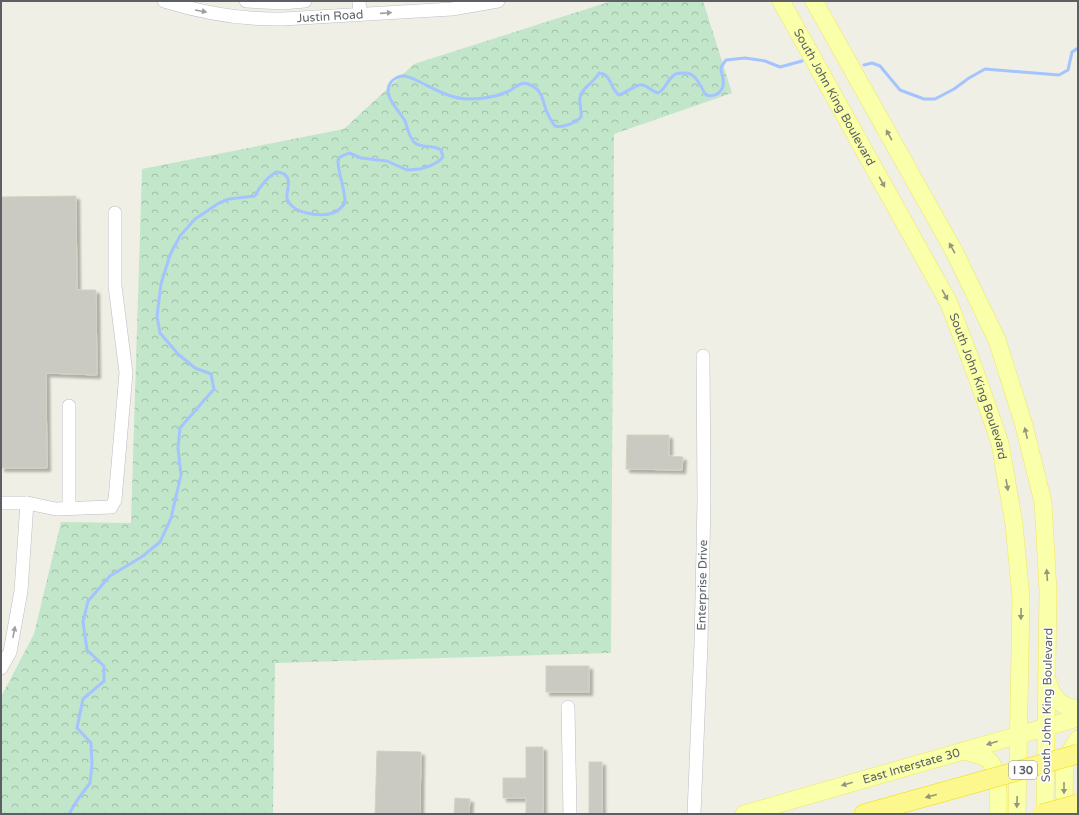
<svg xmlns="http://www.w3.org/2000/svg" width="1079" height="815" viewBox="0 0 1079 815" font-family="'Varela Round',sans-serif">
  <style>
    .forest { fill: url(#forest-crowns) }
    .lines { fill: none; stroke-linecap: round; stroke-linejoin: round }
    .stream { stroke: #a5c4ff; stroke-width: 3 }
    .building { fill: #cac9c2; stroke: #d4d2c3; filter: url(#shadow) }
    .minor-casing { stroke: #bcbdc3; stroke-width: 14 }
    .major-casing { stroke: #f1e75c; stroke-width: 18 }
    .highway-casing { stroke: #f3db01; stroke-width: 20 }
    .minor { stroke: #fff; stroke-width: 13 }
    .major { stroke: #faffaa; stroke-width: 17 }
    .highway { stroke: #fcf88e; stroke-width: 19 }
    .highway-bridge-casing { stroke: #f3db01; stroke-width: 20; stroke-linecap: butt }
    .highway-bridge { stroke: #fcf88e; stroke-width: 19 }
    .oneway { fill: #9e9fa3 }
    .oneway2 { fill: #94977d }
    .oneway3 { fill: #959573 }
    .labels { text-anchor: middle; dominant-baseline: central; stroke-width: 3; stroke-linejoin: round; paint-order: stroke }
    .shield { fill: #fff; stroke: #8e8f93; stroke-width: 1 }
    .shield-label { font-size: 11px; font-weight: bold; fill: #5d5f65 }
    .street-label { font-size: 12px; fill: #5d5f65; stroke: #fff }
  </style>
  <defs>
    <pattern id="forest-crowns" width="20" height="18" patternUnits="userSpaceOnUse"><rect width="20" height="18" fill="#c1e6c9"/><path d="M2 6a3 3 0 1 1 6 0M12 15a3 3 0 1 1 6 0" fill="none" stroke="#a0bea7"/></pattern>
    <filter id="shadow"><feDropShadow dx="3.5" dy="3.5" stdDeviation="1" flood-color="#0004"/></filter>
  </defs>
  <rect width="100%" height="100%" fill="#efefe5"/>
  <polygon class="forest" points="612,1 703,1 732,93 614,134 611,653 275,663 273,814 1,814 1,697 34,634 61,522 131,523 142,169 344,129 414,64"/>
  <g class="lines">
    <g class="stream">
      <polyline points="864,65 872,63 880,66 900,90 924,99 935,99 954,89 969,78 985,69 1059,75 1068,70 1072,52 1078,48"/>
      <path d="M69,814l9,-15 12,-16 2,-18 -1,-22 -14,-15 6,-29 21,-18v-15l-17,-16 -4,-28 5,-21 22,-25 33,-20 17,-14 11,-24 10,-43 -3,-27 2,-20 34,-39 -3,-15 -16,-6 -17,-14 -18,-21 -3,-17 4,-32 9,-29 10,-19 15,-17 24,-16 10,-4 26,-3c5,-10 12,-18 21,-24 5,0 10,2 12,7 2,7 -2,13 -1,19 4,16 34,19 46,15 6,-2 9,-6 12,-10 0,-15 -7,-29 -7,-43l2,-3 9,-4 12,5 26,3 20,9 13,-1 10,-3 9,-5 4,-4 -2,-7c-9,-6 -17,-1 -26,-7 -6,-5 -7,-15 -10,-22 -6,-11 -25,-27 -13,-40 2,-2 7,-5 10,-5 8,0 14,4 20,7 14,7 30,16 46,16 13,0 27,-2 39,-7 7,-3 13,-11 21,-8 14,5 14,14 18,26 2,5 5,11 9,16 7,2 21,-3 26,-9 1,-7 -2,-13 -1,-19 0,-9 15,-16 19,-25 13,1 11,16 20,22 7,-2 19,-12 24,-10 5,1 8,6 15,8 8,-4 8,-11 14,-16 3,-4 7,-4 12,-4 12,-1 16,13 22,22 11,3 19,-5 17,-16 0,-3 -2,-7 -2,-10 0,-3 3,-6 5,-9l19,-2 20,3 15,6 22,-6"/>
    </g>
  </g>
  <g class="building">
    <polygon points="76,196 77,290 96,290 97,375 46,373 47,468 1,468 1,197"/>
    <polygon points="627,435 669,435 669,456 683,457 682,470 626,469"/>
    <rect x="546" y="666" width="43" height="26"/>
    <polygon points="526,747 543,747 543,814 526,814 526,798 503,798 503,778 526,778"/>
    <polygon points="377,751 421,752 420,814 375,814"/>
    <rect x="589" y="762" width="13" height="52"/>
    <polygon points="455,798 470,799 469,814 454,814"/>
  </g>
  <g class="lines">
    <defs>
      <g id="minor">
        <path id="s1" d="M164,1c39,12 78,19 119,18l169,-10 46,-8"/>
        <polyline points="246,1 282,3 305,1"/>
        <polyline points="359,1 360,14"/>
        <polyline points="69,406 69,508"/>
        <polyline points="1,503 27,503 56,509 111,507 115,500 126,373 115,286 115,213"/>
        <polyline points="1,668 10,652 21,591 27,503"/>
        <polyline points="568,707 570,814"/>
        <path id="s2" d="M694,814l7,-170 3,-144 -1,-144"/>
      </g>
      <g id="major">
        <path id="s3" d="M781,1l168,302 28,74 23,66 14,81 7,74 -4,216"/>
        <polyline points="814,1 955,253 997,340 1023,422 1043,502 1048,591 1045,814"/>
        <path d="M1048,682c4,15 14,27 30,26"/>
        <path d="M965,751c7,2 15,4 21,7 15,10 12,40 12,56"/>
        <path id="s4" d="M744,814l334,-96"/>
        <polyline points="1069,814 1064,794 1065,760 1078,739"/>
      </g>
      <polyline id="highway" points="864,814 968,785"/>
    </defs>
    <use href="#minor" class="minor-casing"/>
    <use href="#major" class="major-casing"/>
    <use href="#highway" class="highway-casing"/>
    <use href="#minor" class="minor"/>
    <use href="#major" class="major"/>
    <use href="#highway" class="highway"/>
    <defs>
      <g id="highway-bridge">
        <polyline points="968,785 1078,754"/>
        <polyline points="1042,814 1078,804"/>
      </g>
    </defs>
    <use href="#highway-bridge" class="highway-bridge-casing"/>
    <use href="#highway-bridge" class="highway-bridge"/>
  </g>
  <defs><path id="oneway-solid" d="M-6-.8H1V-3.2L6.5 0L1 3.2V.8H-6Z"/></defs>
  <g class="oneway">
    <use href="#oneway-solid" transform="translate(201 11) rotate(10)"/>
    <use href="#oneway-solid" transform="translate(386 13) rotate(-4)"/>
    <use href="#oneway-solid" transform="translate(14 632) rotate(-79)"/>
  </g>
  <g class="oneway2">
    <use href="#oneway-solid" transform="translate(889 135) rotate(-119)"/>
    <use href="#oneway-solid" transform="translate(882 182) rotate(61)"/>
    <use href="#oneway-solid" transform="translate(952 248) rotate(-119)"/>
    <use href="#oneway-solid" transform="translate(945 295) rotate(61)"/>
    <use href="#oneway-solid" transform="translate(1026 433) rotate(-103)"/>
    <use href="#oneway-solid" transform="translate(1007 485) rotate(80)"/>
    <use href="#oneway-solid" transform="translate(1047 575) rotate(-94)"/>
    <use href="#oneway-solid" transform="translate(1021 614) rotate(91)"/>
    <use href="#oneway-solid" transform="translate(992 743) rotate(163)"/>
    <use href="#oneway-solid" transform="translate(847 784) rotate(164)"/>
    <use href="#oneway-solid" transform="translate(1064 788) rotate(90)"/>
    <use href="#oneway-solid" transform="translate(1017 802) rotate(92)"/>
  </g>
  <use class="oneway3" href="#oneway-solid" transform="translate(931 796) rotate(165)"/>
  <g class="labels">
    <rect class="shield" x="1009" y="761" width="28" height="18" rx="3"/>
    <g class="shield-label">
      <text x="1023" y="770">I 30</text>
    </g>
    <g class="street-label">
      <text stroke="none"><textPath href="#s1" startOffset="168">Justin Road</textPath></text>
      <text stroke="none"><textPath href="#s3" startOffset="110">South John King Boulevard</textPath></text>
      <text stroke="none"><textPath href="#s3" startOffset="434">South John King Boulevard</textPath></text>
      <text stroke="none"><textPath href="#s2" startOffset="229">Enterprise Drive</textPath></text>
      <text transform="translate(1047 705) rotate(-89)">South John King Boulevard</text>
      <text stroke="none"><textPath href="#s4" startOffset="174">East Interstate 30</textPath></text>
    </g>
  </g>
  <rect width="1079" height="815" fill="none" stroke="#5d5f65" stroke-width="4"/>
</svg>
